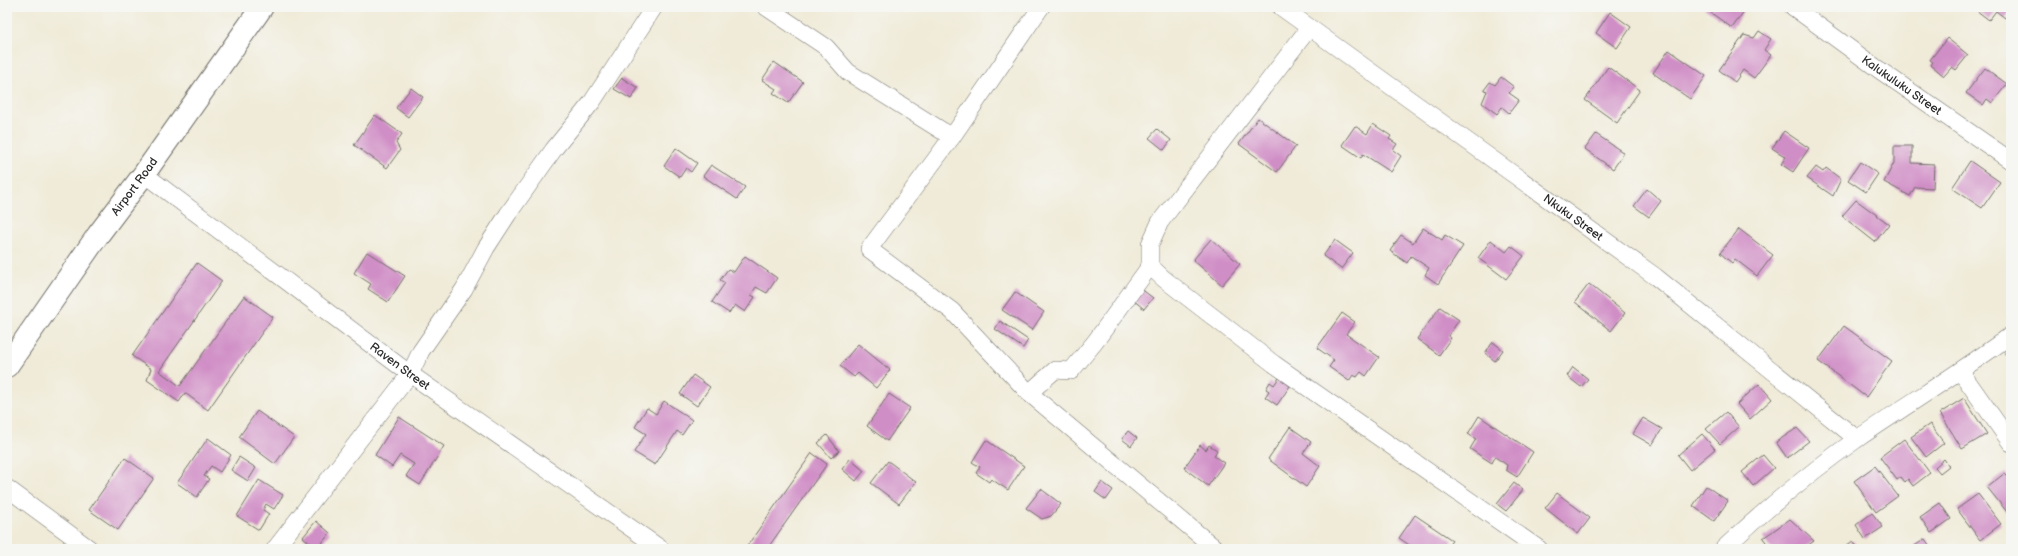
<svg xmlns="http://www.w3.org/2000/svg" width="2018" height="556" viewBox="0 0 2018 556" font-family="'Balsamiq Sans',sans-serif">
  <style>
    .building { fill: #d08ec6 }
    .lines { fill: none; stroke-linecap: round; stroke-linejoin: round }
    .minor-casing { stroke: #706e68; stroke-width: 18 }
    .tertiary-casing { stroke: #706e68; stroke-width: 24 }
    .minor { stroke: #fff; stroke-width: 17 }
    .tertiary { stroke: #fff; stroke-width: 22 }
    .labels { text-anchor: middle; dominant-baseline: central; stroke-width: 3.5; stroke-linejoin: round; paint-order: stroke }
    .street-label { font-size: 12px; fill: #2b2b2b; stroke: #f6f6f2 }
  </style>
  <rect width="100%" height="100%" fill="#f6f6f2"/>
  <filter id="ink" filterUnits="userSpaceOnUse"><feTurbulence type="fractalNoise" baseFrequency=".025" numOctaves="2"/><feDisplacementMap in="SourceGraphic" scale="8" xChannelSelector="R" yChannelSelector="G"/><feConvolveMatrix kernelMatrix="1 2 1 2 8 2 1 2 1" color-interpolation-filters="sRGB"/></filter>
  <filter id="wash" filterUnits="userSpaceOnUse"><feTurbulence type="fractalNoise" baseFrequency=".012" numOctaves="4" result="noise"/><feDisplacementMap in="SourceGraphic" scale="16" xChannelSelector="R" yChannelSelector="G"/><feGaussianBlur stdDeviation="0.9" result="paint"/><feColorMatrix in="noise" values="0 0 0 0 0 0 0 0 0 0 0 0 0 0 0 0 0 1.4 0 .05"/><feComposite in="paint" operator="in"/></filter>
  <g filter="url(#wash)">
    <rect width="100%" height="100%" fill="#f0ebd8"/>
    <g id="blocks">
      <g class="building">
        <polygon points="1703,7 1747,7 1732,28"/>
        <polygon points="1972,7 2011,7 2011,11 2005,18 1996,11 1989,20"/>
        <polygon points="1610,12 1631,27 1617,48 1596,33"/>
        <polygon points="1759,31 1771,39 1764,50 1771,55 1754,78 1743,70 1735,82 1719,70 1744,35 1754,38"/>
        <polygon points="1947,38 1968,55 1956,70 1952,67 1944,76 1931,65 1933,62 1930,60"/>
        <polygon points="1669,50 1706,76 1690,99 1653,73"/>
        <polygon points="774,62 803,82 788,103 773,93 776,89 762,80"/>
        <polygon points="1608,67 1640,90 1617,123 1585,100"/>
        <polygon points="1985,68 2007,84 1992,103 1987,99 1983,105 1966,93"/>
        <polygon points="1501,77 1514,87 1509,93 1519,100 1509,113 1502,107 1497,114 1482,103 1487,91 1484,90 1490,82 1495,85"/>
        <polygon points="622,78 638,88 631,99 614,89"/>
        <polygon points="411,88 423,97 408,117 396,108"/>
        <polygon points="375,115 402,134 396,143 400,150 387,168 354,145"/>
        <polygon points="1258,118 1296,146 1277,172 1239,144"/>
        <polygon points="1373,124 1391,136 1389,139 1397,144 1393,150 1401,156 1391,172 1363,154 1361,158 1342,145 1355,126 1367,134"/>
        <polygon points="1157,129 1171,140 1164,150 1149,138"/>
        <polygon points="1784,131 1809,148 1793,172 1781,164 1786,157 1772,148"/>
        <polygon points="1596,134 1624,153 1613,169 1585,149"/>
        <polygon points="1894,146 1912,146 1912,163 1934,164 1933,188 1915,187 1910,196 1884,182 1894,163"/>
        <polygon points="676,148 697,163 691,172 686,168 680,177 664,166"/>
        <polygon points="1970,161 2000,182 1982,208 1952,188"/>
        <polygon points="1860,162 1878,174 1866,192 1848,180"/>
        <polygon points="711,165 745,187 737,199 703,176"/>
        <polygon points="1816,167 1823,172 1826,168 1841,179 1833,196 1807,178"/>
        <polygon points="1647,189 1661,201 1649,217 1634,206"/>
        <polygon points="1856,200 1889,224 1875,242 1842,216"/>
        <polygon points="1423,228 1442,240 1445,235 1463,246 1438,284 1425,275 1429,268 1411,256 1407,263 1390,251 1401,235 1413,243"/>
        <polygon points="1739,229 1773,255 1757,276 1735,259 1732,263 1720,253"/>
        <polygon points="1211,239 1240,264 1222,285 1193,260"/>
        <polygon points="1335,240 1353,253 1341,269 1323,256"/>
        <polygon points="1491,240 1506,252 1511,246 1524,256 1506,279 1478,258"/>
        <polygon points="367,252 405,276 388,302 368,289 371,284 354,273"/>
        <polygon points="745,256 777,278 767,293 756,287 751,295 755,297 745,312 735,305 729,313 712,302 725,283 720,280 728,269 734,272"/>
        <polygon points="197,263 222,281 159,371 180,386 244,296 273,317 208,410 185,393 179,402 147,380 151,369 132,356"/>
        <polygon points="1589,284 1625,313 1611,331 1575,302"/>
        <polygon points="1140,288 1153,298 1144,309 1132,299"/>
        <polygon points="1015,292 1044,312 1032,330 1002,310"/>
        <polygon points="1440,307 1459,320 1448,336 1451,338 1439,355 1417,339"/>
        <polygon points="1342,313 1355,322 1346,334 1379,357 1366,376 1361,372 1357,377 1353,375 1349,381 1329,367 1334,360 1317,348"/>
        <polygon points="1000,321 1028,340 1023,348 995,329"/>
        <polygon points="1844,326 1892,361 1866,397 1818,361"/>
        <polygon points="1493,342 1503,350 1495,361 1485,353"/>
        <polygon points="858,344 890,370 876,388 858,373 854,377 840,366"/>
        <polygon points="2011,349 2011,363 2005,353"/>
        <polygon points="1573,367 1588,379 1581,387 1567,376"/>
        <polygon points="693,375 710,387 697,406 680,394"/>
        <polygon points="1279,378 1290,386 1277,405 1265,397 1269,391 1266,389 1270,382 1274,385"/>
        <polygon points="1759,384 1772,399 1750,419 1737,404"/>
        <polygon points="889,394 910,408 887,441 867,426"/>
        <polygon points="1964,398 1987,434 1962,449 1940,413"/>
        <polygon points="664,401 692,420 682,435 677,431 655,465 634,452 646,434 635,427 647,408 656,414"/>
        <polygon points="257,411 294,437 275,464 239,437"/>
        <polygon points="1726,412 1739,427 1720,444 1706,429"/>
        <polygon points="1479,416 1533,452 1517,477 1506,470 1507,465 1495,457 1492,463 1470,449 1476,439 1468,434"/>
        <polygon points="399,417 444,446 420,485 406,476 414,464 400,455 392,467 375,455"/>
        <polygon points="1643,418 1662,429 1652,445 1633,434"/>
        <polygon points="1930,424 1944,443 1926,457 1911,437"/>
        <polygon points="1290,427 1311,442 1303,453 1320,466 1306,487 1268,459"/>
        <polygon points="1797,428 1809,441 1787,458 1776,442"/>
        <polygon points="1128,431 1137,438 1131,446 1122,439"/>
        <polygon points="1702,434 1715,449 1690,470 1678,455"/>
        <polygon points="827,435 839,451 831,458 818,443"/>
        <polygon points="208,438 231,455 220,472 211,466 204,476 209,479 197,497 177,483"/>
        <polygon points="1904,439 1930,473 1913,486 1908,479 1905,482 1901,477 1897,480 1880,457"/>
        <polygon points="986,440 1024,466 1008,490 991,479 989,482 976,473 980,467 972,462"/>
        <polygon points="1200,445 1206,450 1209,445 1217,450 1214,456 1224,463 1208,486 1184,468"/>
        <polygon points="812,453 827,464 767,549 745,549"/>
        <polygon points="1763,455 1774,468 1753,486 1742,472"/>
        <polygon points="239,457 256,468 248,481 231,470"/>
        <polygon points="125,458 154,478 118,530 89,510"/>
        <polygon points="850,459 864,471 856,481 842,469"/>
        <polygon points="1944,459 1949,466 1940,473 1935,467"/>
        <polygon points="888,461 916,482 899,504 871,483"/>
        <polygon points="1875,466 1898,496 1876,512 1854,481"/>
        <polygon points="2005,473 2011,479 2011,517 1987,487"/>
        <polygon points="259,480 283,495 274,509 266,504 263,510 269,514 259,530 237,516"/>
        <polygon points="1102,482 1113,490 1106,500 1095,492"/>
        <polygon points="1514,483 1523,490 1506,511 1497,504"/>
        <polygon points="1706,486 1728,501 1714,521 1693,506"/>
        <polygon points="1041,489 1061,504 1051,516 1042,519 1026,508"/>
        <polygon points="1557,493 1590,518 1578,534 1545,508"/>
        <polygon points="1978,494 2001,524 1980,540 1957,509"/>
        <polygon points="1940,503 1951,519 1931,533 1920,517"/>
        <polygon points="1872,513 1883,527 1865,539 1856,525"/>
        <polygon points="1415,515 1452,540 1448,547 1451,549 1415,549 1399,538"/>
        <polygon points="1790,519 1814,541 1803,549 1771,549 1763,538"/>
        <polygon points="316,521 330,533 317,549 303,537"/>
        <polygon points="1925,539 1932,549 1910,549"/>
        <polygon points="1853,541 1858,549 1841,549"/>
      </g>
    </g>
  </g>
  <g filter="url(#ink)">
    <use href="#blocks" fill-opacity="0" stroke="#706e68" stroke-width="1"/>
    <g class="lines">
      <defs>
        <g id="minor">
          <polyline points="766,7 826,47 848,72 952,137"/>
          <polyline points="1041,7 952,137 869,249 952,311 1029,393 1216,549"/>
          <path id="s1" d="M1281,7l375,270 201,162"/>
          <path id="s2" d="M1793,7l85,62 133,92"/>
          <polyline points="1309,28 1160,222 1150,244 1150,266 1164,279 1274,364 1539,549"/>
          <path id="s3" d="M144,174l266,200 251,175"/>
          <polyline points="1961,372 2011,443"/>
          <polyline points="1029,393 1055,370 1071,371 1095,342 1150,266"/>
          <polyline points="7,488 90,549"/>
          <polyline points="275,549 410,374 421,351 464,289 486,248 508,214 554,149 592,102 654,7"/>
          <path d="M1723,549c42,-39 87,-77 134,-110 51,-35 104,-67 154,-104"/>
        </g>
        <g id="tertiary">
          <path id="s4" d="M7,366l91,-131 46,-61 118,-167"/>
        </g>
      </defs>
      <use href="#minor" class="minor-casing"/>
      <use href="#tertiary" class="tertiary-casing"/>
      <use href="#minor" class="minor"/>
      <use href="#tertiary" class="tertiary"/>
    </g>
  </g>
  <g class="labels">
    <g class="street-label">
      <text stroke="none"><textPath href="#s2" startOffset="134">Kalukuluku Street</textPath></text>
      <text stroke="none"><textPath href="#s4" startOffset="220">Airport Road</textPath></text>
      <text stroke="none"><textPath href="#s1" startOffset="360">Nkuku Street</textPath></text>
      <text stroke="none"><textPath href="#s3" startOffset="320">Raven Street</textPath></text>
    </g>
  </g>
  <rect width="2018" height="556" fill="none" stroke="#f6f6f2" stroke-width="24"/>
</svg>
